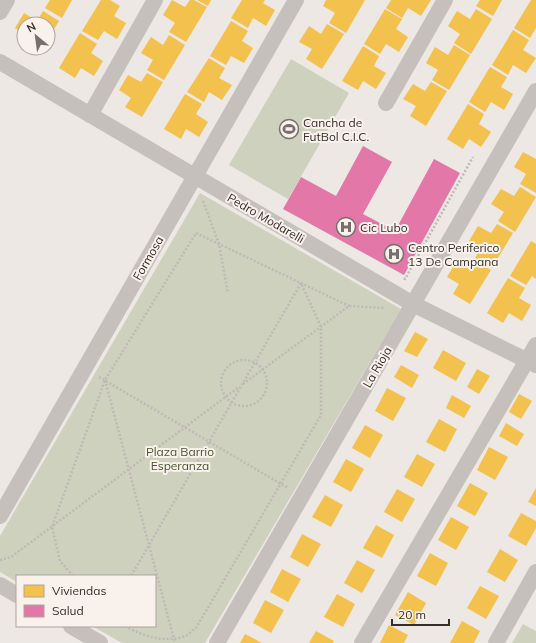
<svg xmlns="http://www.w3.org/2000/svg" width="536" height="643" viewBox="0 0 536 643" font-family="Mulish,sans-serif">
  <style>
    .green { fill: #cfd1bf }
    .homes { fill: #f2c14e }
    .health { fill: #e377a8 }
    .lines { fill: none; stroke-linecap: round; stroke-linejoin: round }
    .path { stroke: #bfb9b5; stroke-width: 2.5; stroke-dasharray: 2 2; stroke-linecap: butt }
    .minor { stroke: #c6c0bc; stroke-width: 16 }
    .labels { text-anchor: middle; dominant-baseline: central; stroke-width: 4; stroke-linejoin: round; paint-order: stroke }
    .poi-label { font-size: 12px; fill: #372e2b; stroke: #f9f2ec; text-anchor: start }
    .street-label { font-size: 12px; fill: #372e2b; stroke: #f9f2ec }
    .park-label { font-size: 12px; fill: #485330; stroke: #f9f2ec }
  </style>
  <rect width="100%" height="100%" fill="#ede8e4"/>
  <g class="green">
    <polygon points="291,59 349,93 288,199 229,165"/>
    <polygon points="200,193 401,309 205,643 122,643 92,626 155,626 155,576 17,576 17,582 0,572 0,536"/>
    <polygon points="523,624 536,631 536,643 512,643"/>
  </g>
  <g class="homes">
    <polygon points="50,0 72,0 62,18 45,8"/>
    <polygon points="101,0 110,0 120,6 114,16 126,23 117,39 104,31 98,40 82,31"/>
    <polygon points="172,0 185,7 190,0 194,0 207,7 186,42 169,32 175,23 163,15"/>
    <polygon points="197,0 211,0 208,6"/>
    <polygon points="242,0 265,0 263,3 275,10 266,26 253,18 248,28 231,18"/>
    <polygon points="326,0 365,0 346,33 329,23 335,13 323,6"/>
    <polygon points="391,0 431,0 421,16 408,8 402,18 386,8"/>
    <polygon points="480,0 502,0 493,16 476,6"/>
    <polygon points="531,0 536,0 536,28 530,38 514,28"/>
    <polygon points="385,9 402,19 396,29 408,37 399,52 386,44 380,54 364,44"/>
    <polygon points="476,9 492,19 471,54 454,43 460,34 448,26 457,11 470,19"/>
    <polygon points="43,11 59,21 48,39 48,24 24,24 24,34 15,28 24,13 37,21"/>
    <polygon points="231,21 248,31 242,41 253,48 244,63 231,56 226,65 210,56"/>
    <polygon points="327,24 344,34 322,69 306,59 312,49 299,42 309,26 321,34"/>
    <polygon points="513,30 529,40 523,50 536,58 526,73 513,65 508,75 492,65"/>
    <polygon points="80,33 97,44 91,53 103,61 94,76 81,68 75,78 59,68"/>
    <polygon points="169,35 185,45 164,80 147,70 153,60 141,53 151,37 163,45"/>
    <polygon points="454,45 470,55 449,90 432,80 438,70 426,63 435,47 448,55"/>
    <polygon points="363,46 379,56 374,66 386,73 376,89 363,81 358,90 342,81"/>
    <polygon points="25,48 42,48 38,55"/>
    <polygon points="209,58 225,68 219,78 232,85 222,100 209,92 204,102 187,92"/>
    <polygon points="490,67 507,77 501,87 513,94 504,110 491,102 485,112 469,102"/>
    <polygon points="147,73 163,82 142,117 125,107 131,98 119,90 128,75 141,82"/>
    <polygon points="431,82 447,91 426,126 410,116 416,106 403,99 413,84 425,91"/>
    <polygon points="185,94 202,104 196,114 208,122 199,137 186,129 181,139 164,129"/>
    <polygon points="468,104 484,114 479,124 491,132 481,147 469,139 463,149 447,139"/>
    <polygon points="523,152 536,159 536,193 520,184 526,174 514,167"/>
    <polygon points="520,187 536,197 515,232 498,221 504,212 491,204 501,189 514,196"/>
    <polygon points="497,224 513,233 492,268 475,258 481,248 469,241 478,226 491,233"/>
    <polygon points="531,241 536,244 536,279 532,276 526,285 510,276"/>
    <polygon points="474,260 491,270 470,304 453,294 459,284 447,277 456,262 469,269"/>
    <polygon points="508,278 525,288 519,298 531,305 522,321 509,313 503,323 487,313"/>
    <polygon points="415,332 428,339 417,357 404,351"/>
    <polygon points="443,350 466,363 456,381 433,368"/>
    <polygon points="401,365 419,375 412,388 394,377"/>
    <polygon points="477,369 490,376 479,394 467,387"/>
    <polygon points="387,388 406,398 393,421 375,411"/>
    <polygon points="519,394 532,401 521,419 509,412"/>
    <polygon points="452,395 471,406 464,418 446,408"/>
    <polygon points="439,419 457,429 445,452 426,442"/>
    <polygon points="506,423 524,434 517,446 499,436"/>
    <polygon points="365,425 383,435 370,458 352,448"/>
    <polygon points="489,447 508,457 495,480 477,470"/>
    <polygon points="417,454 435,464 422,487 404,477"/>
    <polygon points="346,459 364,469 351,492 333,482"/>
    <polygon points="470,483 488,493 475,516 457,506"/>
    <polygon points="536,488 536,506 528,502"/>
    <polygon points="397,489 415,499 402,522 384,512"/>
    <polygon points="325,495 343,505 331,527 312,517"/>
    <polygon points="521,513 536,521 536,528 526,546 508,536"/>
    <polygon points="451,517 469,527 456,550 438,540"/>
    <polygon points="376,525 394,535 382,558 363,548"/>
    <polygon points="302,534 321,544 308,567 290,557"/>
    <polygon points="500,549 518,560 505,582 487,572"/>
    <polygon points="430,553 448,563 436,586 417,576"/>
    <polygon points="357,560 375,570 362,593 344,583"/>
    <polygon points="282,569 301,579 288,602 270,592"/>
    <polygon points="480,586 499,596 486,619 467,608"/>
    <polygon points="408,592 426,603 414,625 395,615"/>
    <polygon points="337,594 355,604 343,627 324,617"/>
    <polygon points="265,600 284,610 271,633 253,623"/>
    <polygon points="462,621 480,631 474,643 450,643"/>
    <polygon points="389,625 408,635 404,643 380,643"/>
    <polygon points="316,631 334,641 333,643 309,643"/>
    <polygon points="245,634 262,643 240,643"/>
  </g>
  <polygon class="health" points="363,146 392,162 363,214 395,231 434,159 460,173 404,275 283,209 301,177 336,196"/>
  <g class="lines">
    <g class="path">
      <polyline points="203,201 219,244 228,293"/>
      <polyline points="404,278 405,279 473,157"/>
      <circle cx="244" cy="383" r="23"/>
      <polyline points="99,377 288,488"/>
      <polyline points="105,380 175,643"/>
      <polyline points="243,384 349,306 384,308"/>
      <polyline points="0,560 11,557 239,387"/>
      <polyline points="73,576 60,561 52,527 105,380 196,233 349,306"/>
      <path d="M125,626c20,11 39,17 61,10 3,-2 7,-6 10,-8l125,-213v-88l-20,-44 -170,293"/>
    </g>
    <g class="minor">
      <polyline points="0,12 7,0"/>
      <polyline points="0,62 413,304 536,365"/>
      <polyline points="386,103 445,0"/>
      <polyline points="90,115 155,0"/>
      <polyline points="0,516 296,0"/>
      <polyline points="0,585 17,595"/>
      <polyline points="71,626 100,643"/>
      <polyline points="217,643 536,91"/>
      <polyline points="362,643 536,345"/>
      <polyline points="496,643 536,572"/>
    </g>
  </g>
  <defs>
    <symbol id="stadium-ring" viewBox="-11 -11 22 22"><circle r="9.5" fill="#f9f2ec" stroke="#776f6c" stroke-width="1.5"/><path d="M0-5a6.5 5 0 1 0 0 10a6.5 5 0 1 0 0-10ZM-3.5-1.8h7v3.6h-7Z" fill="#776f6c"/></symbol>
    <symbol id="hospital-ring" viewBox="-11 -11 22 22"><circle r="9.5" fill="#f9f2ec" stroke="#776f6c" stroke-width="1.5"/><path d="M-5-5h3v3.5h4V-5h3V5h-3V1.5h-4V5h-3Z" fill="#776f6c"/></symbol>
  </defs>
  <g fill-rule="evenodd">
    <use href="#stadium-ring" x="278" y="118" width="22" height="22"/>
    <use href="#hospital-ring" x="335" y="216" width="22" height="22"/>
    <use href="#hospital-ring" x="383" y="243" width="22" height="22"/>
  </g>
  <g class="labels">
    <g class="poi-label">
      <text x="303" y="122">Cancha de<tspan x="303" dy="14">FutBol C.I.C.</tspan></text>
      <text x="360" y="227">Cic Lubo</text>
      <text x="408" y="247">Centro Periferico<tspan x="408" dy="14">13 De Campana</tspan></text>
    </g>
    <g class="street-label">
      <text transform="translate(266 218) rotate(30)">Pedro Modarelli</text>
      <text transform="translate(148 258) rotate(-60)">Formosa</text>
      <text transform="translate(377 367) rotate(-60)">La Rioja</text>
    </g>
    <g class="park-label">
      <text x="180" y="451">Plaza Barrio<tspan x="180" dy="14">Esperanza</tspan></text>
    </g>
  </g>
  <rect x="16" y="575" width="140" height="52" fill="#f9f2ec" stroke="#aba49f"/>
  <rect x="24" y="585" width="20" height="12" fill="#f2c14e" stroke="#aba49f"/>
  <text x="52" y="595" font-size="12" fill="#372e2b">Viviendas</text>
  <rect x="24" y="605" width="20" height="12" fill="#e377a8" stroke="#aba49f"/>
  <text x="52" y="615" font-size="12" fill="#372e2b">Salud</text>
  <g transform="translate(36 36) rotate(331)"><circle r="19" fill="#f9f2ec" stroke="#aba49f"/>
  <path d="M0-3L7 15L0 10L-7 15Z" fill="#776f6c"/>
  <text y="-6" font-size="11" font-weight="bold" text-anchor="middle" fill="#372e2b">N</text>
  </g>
  <path d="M392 619v6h57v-6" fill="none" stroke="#372e2b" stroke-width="2"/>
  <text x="398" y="619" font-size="12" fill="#372e2b" stroke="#f9f2ec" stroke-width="3" paint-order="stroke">20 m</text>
</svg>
